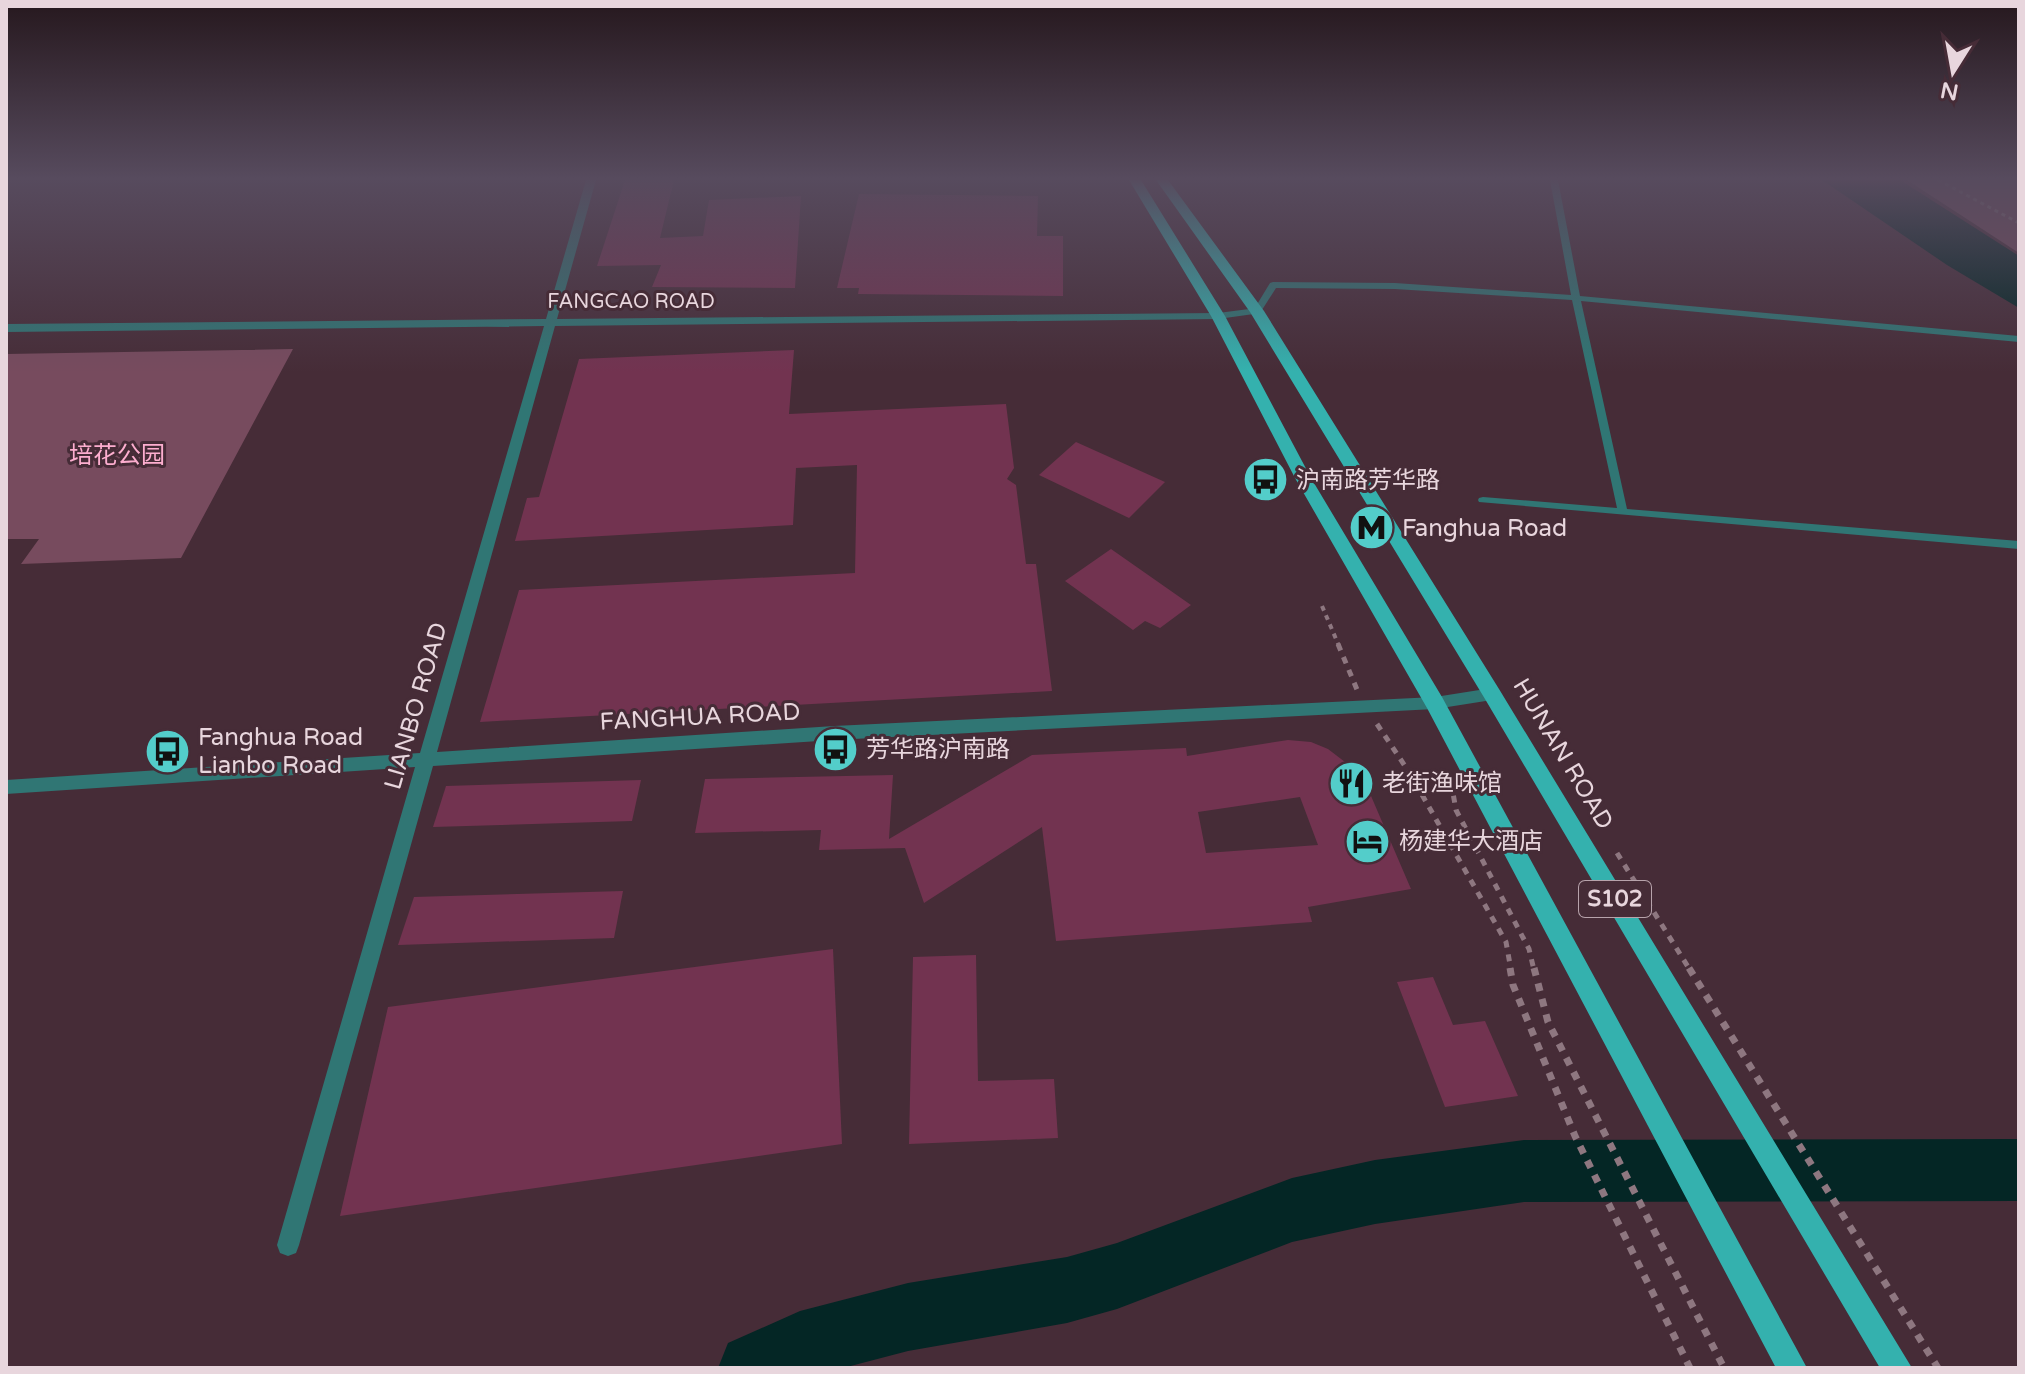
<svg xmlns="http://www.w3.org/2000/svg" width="2025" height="1374" viewBox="0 0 2025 1374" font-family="'Varela Round','Noto Sans SC',sans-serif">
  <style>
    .green { fill: #774b5e }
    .water { fill: #042625 }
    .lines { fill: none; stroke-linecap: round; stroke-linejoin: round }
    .river { fill: #042625; fill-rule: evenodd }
    .building { fill: #723350; fill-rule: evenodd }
    .path-far3 { stroke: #8e7780; stroke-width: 3; stroke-dasharray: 4 4; stroke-linecap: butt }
    .path-far2 { stroke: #8e7780; stroke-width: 4; stroke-dasharray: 5 5; stroke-linecap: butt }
    .path-far1 { stroke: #8e7780; stroke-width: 5; stroke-dasharray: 7 7; stroke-linecap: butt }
    .path { stroke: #8e7780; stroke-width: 7; stroke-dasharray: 8 8; stroke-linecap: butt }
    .service { fill: #307674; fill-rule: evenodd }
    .minor { fill: #307674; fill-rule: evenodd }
    .tertiary { fill: #307674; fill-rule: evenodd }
    .primary { fill: #34b1ae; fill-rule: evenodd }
    .labels { text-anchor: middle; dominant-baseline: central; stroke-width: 6; stroke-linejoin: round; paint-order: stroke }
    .far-street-label { font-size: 20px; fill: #e8d6dd; stroke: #462c37 }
    .shield { fill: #462c37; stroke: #b7a3ab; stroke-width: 2 }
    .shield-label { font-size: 22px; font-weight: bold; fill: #e8d6dd }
    .park-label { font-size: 24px; fill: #fdaecf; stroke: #462c37 }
    .poi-label { font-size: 24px; fill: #e8d6dd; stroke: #462c37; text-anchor: start }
    .street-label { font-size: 24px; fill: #e8d6dd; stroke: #462c37 }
  </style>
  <rect width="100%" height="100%" fill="#462c37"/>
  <g class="green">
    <polygon points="1907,180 2019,180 2019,253"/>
    <polygon points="293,349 181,558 21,564 39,539 6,539 6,354"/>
  </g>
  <polygon class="water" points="1822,180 1900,180 2019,256 2019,308 1947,265"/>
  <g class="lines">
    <polygon class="river" points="2019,1139 2019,1201 1524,1202 1375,1224 1292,1242 1117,1309 1067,1323 908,1351 843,1368 718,1368 728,1343 800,1311 908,1283 1067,1257 1117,1243 1292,1178 1375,1160 1524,1140"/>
  </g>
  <g class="building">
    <polygon points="625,180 674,180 660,238 703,236 709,200 801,196 795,288 652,287 661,265 597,266"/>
    <polygon points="859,194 1038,196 1037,236 1063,236 1063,296 858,294 859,288 837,288"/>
    <polygon points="794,350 789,414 1006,404 1014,468 1007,479 1016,485 1026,564 1036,564 1052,691 480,722 519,590 855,573 857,465 796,468 793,525 515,541 527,498 539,497 579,359"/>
    <polygon points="1076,442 1165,482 1129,518 1039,475"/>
    <polygon points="1111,549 1191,605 1160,628 1145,621 1133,630 1065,581"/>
    <path d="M1288,740l23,2 17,7 34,26 49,114 -103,18 4,15 -256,19 -14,-114 -118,76 -19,-55 -86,2 2,-20 -126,3 10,-54 188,-4 -4,64 143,-84 154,-7 1,8zM1300,797l18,48 -112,8 -8,-41z"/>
    <polygon points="641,780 632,821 433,827 446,786"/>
    <polygon points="623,891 614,938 398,945 414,897"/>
    <polygon points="833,949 842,1144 340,1216 388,1007"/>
    <polygon points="976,955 978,1081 1054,1079 1058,1138 909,1144 913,957"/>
    <polygon points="1433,977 1453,1025 1485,1021 1518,1096 1445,1107 1397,982"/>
  </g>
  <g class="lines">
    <polyline class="path-far3" points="1938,180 2019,223"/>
    <polyline class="path-far2" points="1322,606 1339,646"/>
    <g class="path-far1">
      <polyline points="1338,644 1358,692"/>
      <polyline points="1377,724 1409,772 1506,942 1511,970"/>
      <polyline points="1451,782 1456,810 1529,949 1534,970"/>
      <polyline points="1617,853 1690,970"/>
    </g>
    <g class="path">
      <polyline points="1510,968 1513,985 1575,1136 1690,1368"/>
      <polyline points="1534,968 1548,1022 1724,1368"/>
      <polyline points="1689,968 1938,1368"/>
    </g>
    <polygon class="service" points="1550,180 1558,180 1580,296 2019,336 2019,342 1581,301 1627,509 2019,541 2019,549 1479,502 1478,500 1479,498 1483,497 1617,508 1572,300 1395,289 1276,288 1260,313 1253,311 1270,283 1273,282 1395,283 1571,295"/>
    <polygon class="minor" points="586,180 596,180 557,319 1218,313 1224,316 1218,319 555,326 437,752 834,726 1435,697 1492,688 1498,690 1500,694 1498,698 1492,700 1435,709 834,740 433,766 299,1245 296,1253 288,1256 280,1253 277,1245 415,767 6,794 6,780 420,753 544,326 6,332 6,324 546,319"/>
    <polygon class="tertiary" points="1257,308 1263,311 1261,313 1218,319 1212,316 1218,313"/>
    <g class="primary">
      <polygon points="1129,180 1141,180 1225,316 1311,478 1442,697 1807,1368 1776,1368 1427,708 1295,478 1211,316"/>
      <polygon points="1156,180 1168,180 1264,311 1499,689 1912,1368 1880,1368 1485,699 1250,312"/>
    </g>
  </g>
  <linearGradient id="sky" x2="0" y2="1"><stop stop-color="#26181e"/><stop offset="0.48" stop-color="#574b5e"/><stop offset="1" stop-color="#574b5e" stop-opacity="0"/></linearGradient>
  <rect width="2025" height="372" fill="url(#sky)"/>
  <defs>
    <symbol id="bus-disc" viewBox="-11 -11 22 22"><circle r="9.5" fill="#53cdca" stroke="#462c37"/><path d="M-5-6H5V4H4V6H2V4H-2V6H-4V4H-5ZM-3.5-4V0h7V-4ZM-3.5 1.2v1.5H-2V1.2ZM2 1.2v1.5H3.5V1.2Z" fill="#111"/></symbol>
    <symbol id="metro-disc" viewBox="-11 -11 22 22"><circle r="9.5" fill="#53cdca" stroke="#462c37"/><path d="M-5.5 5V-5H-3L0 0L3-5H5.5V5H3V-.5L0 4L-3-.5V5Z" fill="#111"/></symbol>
    <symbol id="restaurant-disc" viewBox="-11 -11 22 22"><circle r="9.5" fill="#53cdca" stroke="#462c37"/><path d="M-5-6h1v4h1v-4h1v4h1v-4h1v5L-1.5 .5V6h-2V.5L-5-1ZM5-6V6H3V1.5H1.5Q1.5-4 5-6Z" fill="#111"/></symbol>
    <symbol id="hotel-disc" viewBox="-11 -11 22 22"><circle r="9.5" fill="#53cdca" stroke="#462c37"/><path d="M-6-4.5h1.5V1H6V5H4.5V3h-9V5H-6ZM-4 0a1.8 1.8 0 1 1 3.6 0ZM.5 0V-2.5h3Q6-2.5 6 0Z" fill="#111"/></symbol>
  </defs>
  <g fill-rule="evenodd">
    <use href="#bus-disc" x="1240" y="454" width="51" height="51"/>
    <use href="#metro-disc" x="1346" y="502" width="51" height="51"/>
    <use href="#bus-disc" x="810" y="724" width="51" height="51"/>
    <use href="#bus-disc" x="142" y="726" width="51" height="51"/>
    <use href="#restaurant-disc" x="1326" y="758" width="51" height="51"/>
    <use href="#hotel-disc" x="1342" y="816" width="51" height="51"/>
  </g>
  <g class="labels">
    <g class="far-street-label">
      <text x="631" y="302">FANGCAO ROAD</text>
    </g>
    <rect class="shield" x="1579" y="881" width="72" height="36" rx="6"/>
    <g class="shield-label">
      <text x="1615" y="899">S102</text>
    </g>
    <g class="park-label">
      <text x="117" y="455">培花公园</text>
    </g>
    <g class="poi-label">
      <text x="1296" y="480">沪南路芳华路</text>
      <text x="1402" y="528">Fanghua Road</text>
      <text x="198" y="737">Fanghua Road<tspan x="198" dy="28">Lianbo Road</tspan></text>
      <text x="866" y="749">芳华路沪南路</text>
      <text x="1382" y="783">老街渔味馆</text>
      <text x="1399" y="841">杨建华大酒店</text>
    </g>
    <g class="street-label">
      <text transform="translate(416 706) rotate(-74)">LIANBO ROAD</text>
      <text transform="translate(700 717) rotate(-3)">FANGHUA ROAD</text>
      <text transform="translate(1563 754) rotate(59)">HUNAN ROAD</text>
    </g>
  </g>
  <rect width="2025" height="1374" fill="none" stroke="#e8d6dd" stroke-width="16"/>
  <g transform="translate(1953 72) rotate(191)" stroke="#462c37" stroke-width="6" paint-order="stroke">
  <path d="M0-6L14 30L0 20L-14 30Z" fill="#e8d6dd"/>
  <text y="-12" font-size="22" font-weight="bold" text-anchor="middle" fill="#e8d6dd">N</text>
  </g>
</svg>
